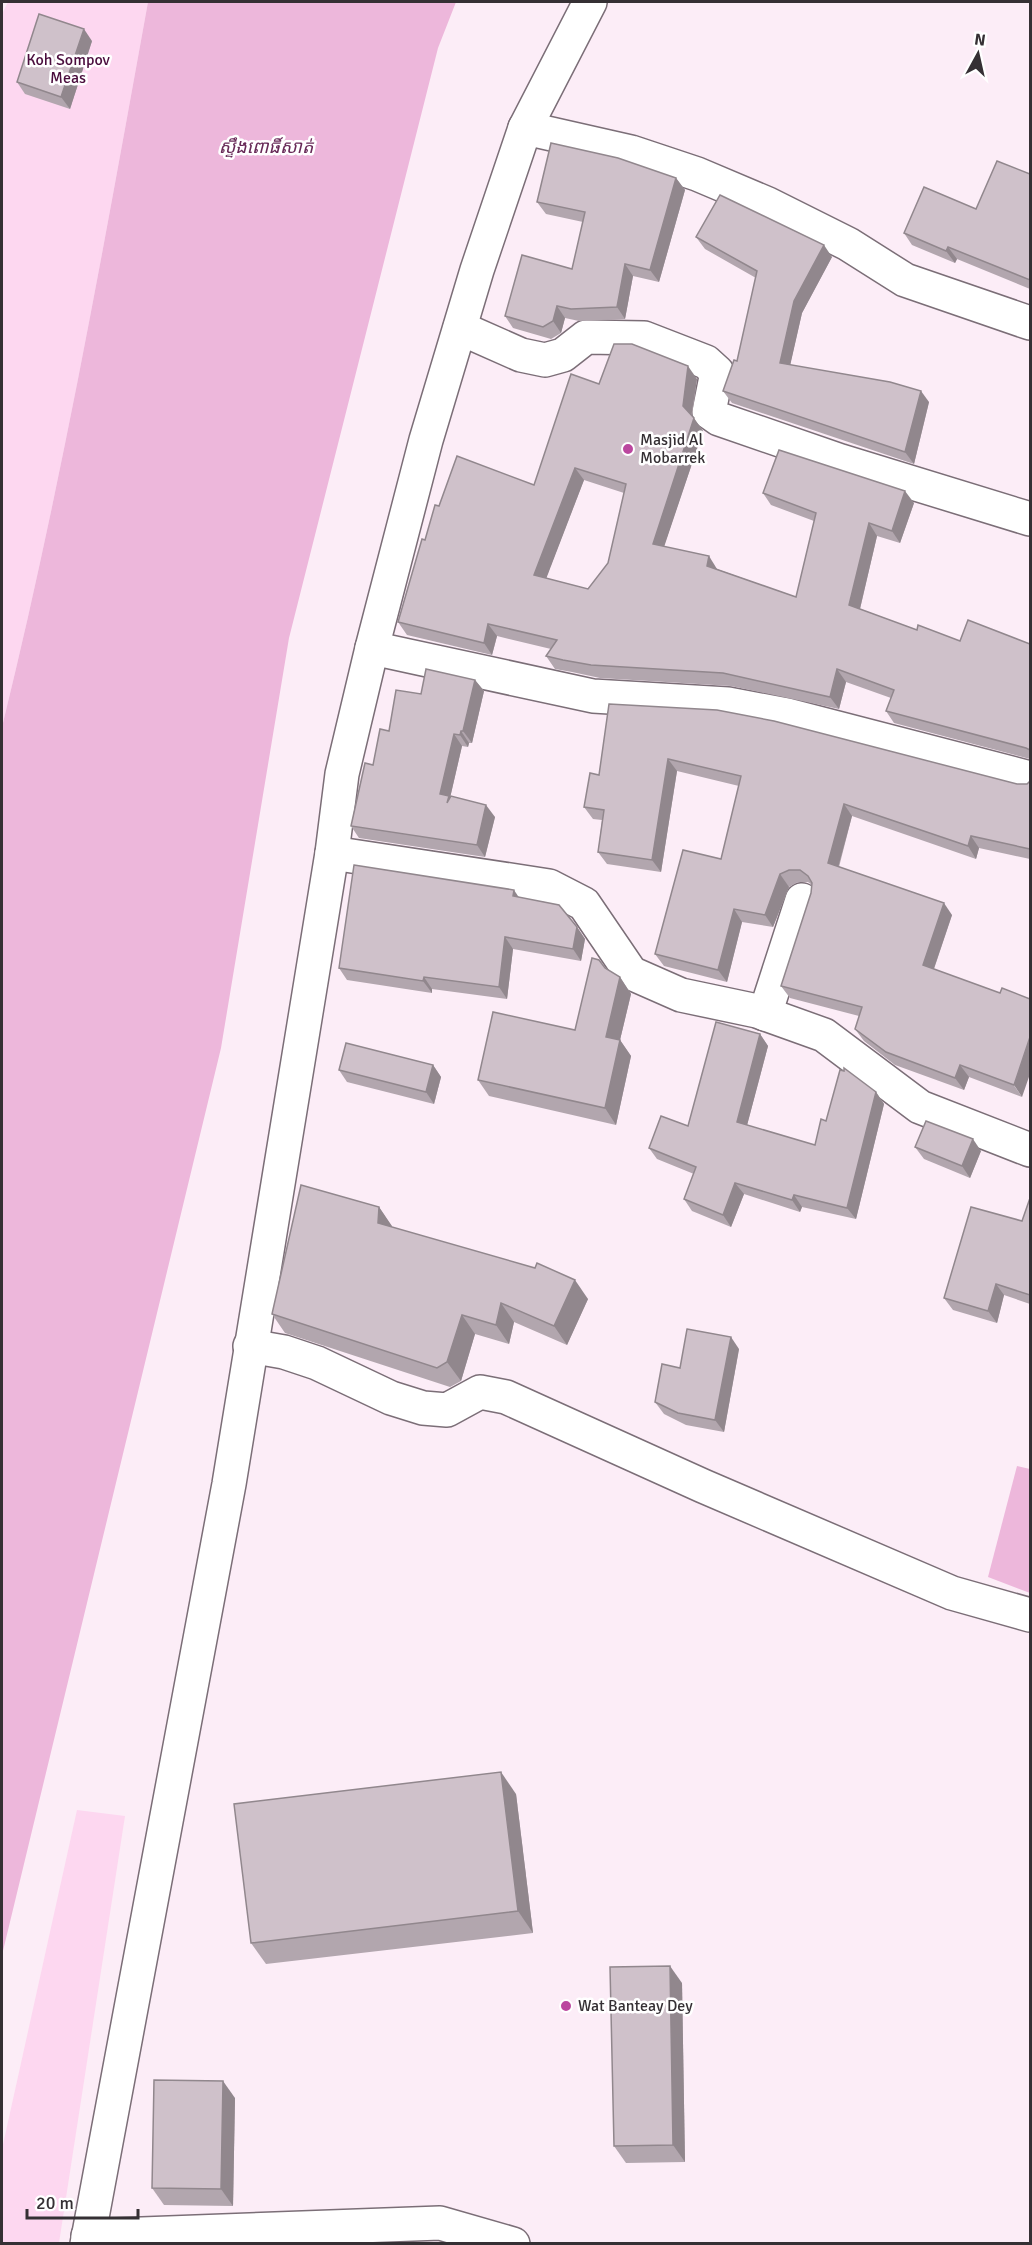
<svg xmlns="http://www.w3.org/2000/svg" width="1032" height="2245" viewBox="0 0 1032 2245" font-family="Signika,'Noto Sans Khmer',sans-serif">
  <style>
    .green { fill: #fdd7f0 }
    .water { fill: #edb7db }
    .lines { fill: none; stroke-linecap: round; stroke-linejoin: round }
    .minor-casing { stroke: #7b6e77; stroke-width: 36 }
    .minor { stroke: #fff; stroke-width: 33 }
    .wall { fill: #b2a6ae; fill-rule: evenodd }
    .shaded-wall { fill: #91878d }
    .building { fill: #cfc1ca; stroke: #91878d; stroke-width: 1.5; fill-rule: evenodd }
    .poi-dot { fill: #bb479f; stroke: #fff; stroke-width: 2 }
    .labels { text-anchor: middle; dominant-baseline: central; stroke-width: 5; stroke-linejoin: round; paint-order: stroke }
    .park-label { font-size: 16px; fill: #4a0d3d; stroke: #fff }
    .poi-label { font-size: 16px; fill: #353034; stroke: #fff; text-anchor: start }
    .water-label { font-size: 18px; font-style: italic; fill: #682a58; stroke: #fff }
  </style>
  <rect width="100%" height="100%" fill="#fcedf7"/>
  <g class="green">
    <path d="M8,2h140c-44,243 -87,485 -146,725v-713z"/>
    <polygon points="77,1810 125,1816 59,2243 2,2243 2,2149"/>
  </g>
  <g class="water">
    <path d="M148,2h308l-18,46 -149,590 -68,410 -219,907v-1228c59,-240 102,-482 146,-725z"/>
    <polygon points="1017,1466 1030,1469 1030,1593 988,1577"/>
  </g>
  <g class="lines">
    <defs>
      <g id="minor">
        <polyline points="525,128 631,152 697,174 768,204 848,244 905,280 1030,323"/>
        <polyline points="460,328 521,355 545,360 563,355 586,337 644,338 706,362 717,372 709,412 719,419 841,461 1030,519"/>
        <polyline points="372,648 593,696 728,704 787,715 1030,778"/>
        <polyline points="332,853 549,886 584,904 631,973 681,995 757,1011 824,1035 920,1107 1030,1150"/>
        <polyline points="765,1014 802,900"/>
        <polyline points="250,1346 284,1352 317,1363 391,1398 423,1408 447,1410 480,1392 506,1397 703,1486 952,1593 1030,1615"/>
        <polyline points="88,2236 440,2223 513,2244"/>
        <polyline points="87,2244 229,1484 332,853 342,774 372,648 426,440 477,270 525,128 590,2"/>
      </g>
    </defs>
    <use href="#minor" class="minor-casing"/>
    <use href="#minor" class="minor"/>
  </g>
  <g class="wall">
    <polygon points="92,41 70,109 25,94 17,82"/>
    <polygon points="1030,174 1030,289 957,259 955,263 912,245 904,233 976,209"/>
    <polygon points="676,178 685,190 659,282 633,276 625,319 579,321 565,318 561,333 551,339 513,328 505,316 572,269 583,222 546,214 537,202"/>
    <polygon points="696,237 832,257 802,313 790,365 929,402 914,464 732,403 723,391 737,361 756,278 705,249"/>
    <path d="M697,379l-5,37 11,15 -39,115 53,23 79,28 18,-76 -43,-16 -8,-12 151,10 -14,40 -23,-7 -17,73 57,21 43,11 70,3v115l-136,-36 -8,-12 5,-13 -45,-16 -7,27 -108,-23 -131,-8 -28,-6 -17,-3 -9,-13 5,-7 -54,-13 -5,19 -85,-20 -9,-13 27,-82 14,-34 95,-21 65,-101zM584,480l40,13 -16,70 -20,26 -42,-11z"/>
    <polygon points="475,680 484,691 472,743 469,743 468,747 462,746 450,798 495,817 485,857 359,838 351,826 373,765 389,731 421,694"/>
    <polygon points="609,704 1017,784 1027,784 1030,781 1030,859 979,848 976,859 852,816 839,867 952,915 934,969 1022,1097 969,1077 964,1090 895,1065 864,1041 855,1029 859,1016 790,998 781,986 811,893 812,885 808,882 798,882 789,887 773,927 742,922 727,982 664,966 655,954 721,859 739,786 677,771 661,872 607,864 598,852 602,820 593,819 584,807 599,775"/>
    <polygon points="519,897 577,927 585,939 581,961 513,949 507,999 432,989 432,993 347,980 339,968"/>
    <polygon points="620,977 631,994 620,1040 631,1056 616,1125 489,1096 478,1080 575,1030"/>
    <polygon points="760,1034 768,1046 747,1125 815,1145 826,1121 876,1092 884,1104 856,1219 802,1207 800,1212 744,1194 731,1227 692,1211 684,1199 694,1174 657,1159 649,1148 688,1126"/>
    <polygon points="433,1065 441,1077 434,1104 347,1082 339,1070"/>
    <polygon points="915,1147 981,1151 970,1178 924,1159"/>
    <polygon points="1030,1198 1030,1304 1004,1295 997,1323 953,1310 944,1298 1022,1221"/>
    <polygon points="379,1207 392,1227 588,1299 567,1345 514,1322 509,1344 475,1334 461,1381 450,1387 285,1333 272,1314"/>
    <polygon points="739,1349 724,1432 686,1425 664,1414 655,1402 680,1368"/>
    <polygon points="516,1794 533,1933 266,1964 251,1943"/>
    <polygon points="682,1983 685,2162 626,2163 614,2146"/>
    <polygon points="235,2098 233,2206 164,2205 152,2188"/>
  </g>
  <g class="shaded-wall">
    <polygon points="84,29 92,41 70,109 61,97"/>
    <polygon points="676,178 685,190 659,282 650,270"/>
    <polygon points="824,245 832,257 802,313 788,375 780,363 794,301"/>
    <polygon points="948,247 957,259 955,263 946,251"/>
    <polygon points="625,264 633,276 625,319 617,307"/>
    <polygon points="557,306 565,318 561,333 553,321"/>
    <polygon points="688,366 697,379 691,418 683,406"/>
    <polygon points="921,391 929,402 914,464 905,452"/>
    <polygon points="694,418 703,431 661,556 653,544"/>
    <polygon points="575,468 584,480 543,587 534,575"/>
    <polygon points="905,491 914,503 900,543 892,531"/>
    <polygon points="869,523 877,536 858,617 849,605"/>
    <polygon points="709,556 717,569 715,578 707,566"/>
    <polygon points="488,624 497,636 492,655 484,643"/>
    <polygon points="837,669 846,682 839,709 830,697"/>
    <polygon points="475,680 484,691 472,743 463,731"/>
    <polygon points="461,731 469,743 468,747 460,735"/>
    <polygon points="454,734 462,746 450,798 455,815 440,794"/>
    <polygon points="668,759 677,771 661,872 652,860"/>
    <polygon points="844,804 852,816 836,875 828,863"/>
    <polygon points="486,805 495,817 485,857 477,845"/>
    <polygon points="971,836 979,848 976,859 968,846"/>
    <polygon points="780,874 789,887 773,927 765,915"/>
    <polygon points="514,890 522,902 513,896"/>
    <polygon points="944,903 952,915 931,977 923,965"/>
    <polygon points="734,909 742,922 727,982 718,970"/>
    <polygon points="577,927 585,939 581,961 573,949"/>
    <polygon points="505,937 513,949 507,999 499,987"/>
    <polygon points="424,977 432,989 432,993 423,981"/>
    <polygon points="620,977 631,994 620,1040 631,1056 616,1125 605,1108 606,1037"/>
    <polygon points="760,1034 768,1046 745,1133 737,1122"/>
    <polygon points="1030,1037 1030,1074 1022,1097 1014,1085"/>
    <polygon points="433,1065 441,1077 434,1104 426,1092"/>
    <polygon points="960,1065 969,1077 964,1090 955,1078"/>
    <polygon points="876,1092 884,1104 856,1219 847,1208"/>
    <polygon points="973,1139 981,1151 970,1178 962,1166"/>
    <polygon points="735,1183 744,1194 731,1227 723,1215"/>
    <polygon points="794,1195 802,1207 800,1212 792,1200"/>
    <polygon points="379,1207 392,1226 391,1242 378,1223"/>
    <polygon points="575,1280 588,1299 567,1345 554,1326"/>
    <polygon points="996,1284 1004,1295 997,1323 988,1311"/>
    <polygon points="501,1303 514,1322 509,1344 496,1325"/>
    <polygon points="462,1315 475,1334 461,1381 447,1362"/>
    <polygon points="731,1337 739,1349 724,1432 715,1420"/>
    <polygon points="501,1772 516,1794 533,1933 518,1911"/>
    <polygon points="670,1966 682,1983 685,2162 673,2145"/>
    <polygon points="223,2081 235,2098 233,2206 221,2189"/>
  </g>
  <g class="building">
    <polygon points="39,14 84,29 61,97 17,82"/>
    <polygon points="551,143 618,158 676,178 650,270 625,264 617,307 571,309 557,306 553,321 543,327 505,316 522,255 572,269 585,212 537,202"/>
    <polygon points="997,161 1030,174 1030,280 948,247 946,251 904,233 924,187 976,209"/>
    <polygon points="720,195 824,245 794,301 780,363 890,382 921,391 905,452 723,391 734,360 737,361 757,271 696,237"/>
    <path d="M614,344h18l56,22 -5,40 11,12 -41,126 56,12 -2,10 89,31 20,-84 -53,-20 16,-43 126,41 -13,40 -23,-8 -20,82 68,25 1,-5 42,16 8,-21 62,24v106l-4,-2 -140,-37 8,-21 -57,-21 -7,28 -107,-24 -132,-8 -28,-5 -17,-4 11,-16 -69,-16 -4,19 -86,-21 24,-83 3,1 10,-35 4,1 18,-50 77,29 37,-111 28,10zM575,468l51,16 -18,79 -20,26 -54,-14z"/>
    <polygon points="426,669 475,680 463,731 461,731 460,735 454,734 440,794 449,796 447,803 451,796 486,805 477,845 351,826 365,763 373,765 380,729 389,731 396,690 421,694"/>
    <polygon points="609,704 717,710 774,721 1017,784 1027,784 1030,781 1030,849 971,836 968,846 844,804 828,863 944,903 923,965 1000,993 1002,988 1030,999 1030,1037 1014,1085 960,1065 955,1078 886,1052 855,1029 862,1007 781,986 811,893 812,883 808,876 800,870 789,870 780,874 765,915 734,909 718,970 655,954 683,850 721,859 741,776 668,759 652,860 598,852 604,810 584,807 590,773 599,775"/>
    <polygon points="354,865 514,890 513,896 559,905 577,927 573,949 505,937 499,987 424,977 423,981 339,968"/>
    <polygon points="592,958 599,960 605,968 620,977 606,1037 620,1040 605,1108 478,1080 493,1012 575,1030"/>
    <polygon points="716,1022 760,1034 737,1122 815,1145 821,1119 826,1121 840,1070 844,1071 844,1068 876,1092 847,1208 794,1195 792,1200 735,1183 723,1215 684,1199 696,1167 649,1148 661,1116 688,1126"/>
    <polygon points="346,1043 433,1065 426,1092 339,1070"/>
    <polygon points="926,1121 973,1139 962,1166 915,1147"/>
    <polygon points="301,1185 379,1207 378,1223 535,1268 537,1263 575,1280 554,1326 501,1303 496,1325 462,1315 447,1362 437,1368 272,1314"/>
    <polygon points="1030,1198 1030,1295 996,1284 988,1311 944,1298 971,1207 1022,1221"/>
    <polygon points="687,1329 731,1337 715,1420 678,1413 655,1402 662,1364 680,1368"/>
    <polygon points="501,1772 518,1911 251,1943 234,1804"/>
    <polygon points="670,1966 673,2145 614,2146 610,1967"/>
    <polygon points="154,2080 223,2081 221,2189 152,2188"/>
  </g>
  <g class="poi-dot">
    <circle cx="628" cy="449" r="6"/>
    <circle cx="566" cy="2006" r="6"/>
  </g>
  <g class="labels">
    <g class="park-label">
      <text x="68" y="60">Koh Sompov<tspan x="68" dy="18">Meas</tspan></text>
    </g>
    <g class="poi-label">
      <text x="640" y="440">Masjid Al<tspan x="640" dy="18">Mobarrek</tspan></text>
      <text x="578" y="2006">Wat Banteay Dey</text>
    </g>
    <g class="water-label">
      <text x="266" y="147">ស្ទឹងពោធិ៍សាត់</text>
    </g>
  </g>
  <rect width="1032" height="2245" fill="none" stroke="#353034" stroke-width="6"/>
  <g transform="translate(978 54) rotate(8)" stroke="#ffffff" stroke-width="4.5" paint-order="stroke">
  <path d="M0-4.5L10 22L0 15L-10 22Z" fill="#353034"/>
  <text y="-9" font-size="16" font-weight="bold" text-anchor="middle" fill="#353034">N</text>
  </g>
  <path d="M27 2209v9h111v-9" fill="none" stroke="#353034" stroke-width="3"/>
  <text x="36" y="2209" font-size="18" fill="#353034" stroke="#ffffff" stroke-width="4.5" paint-order="stroke">20 m</text>
</svg>
